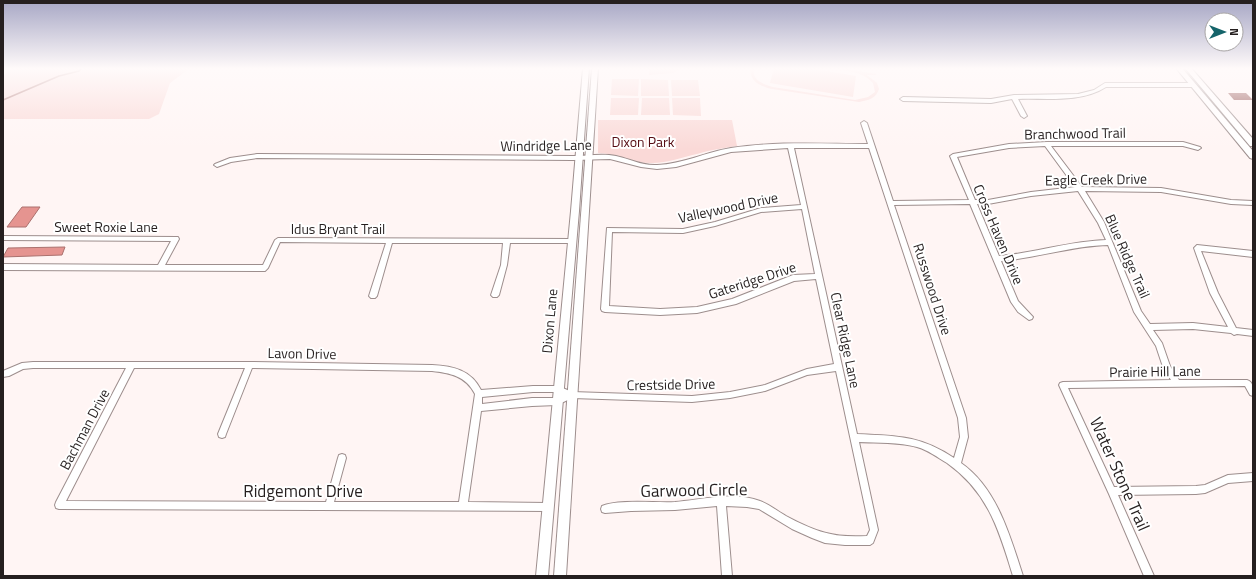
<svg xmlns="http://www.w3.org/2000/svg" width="1256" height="579" viewBox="0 0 1256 579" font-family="'Titillium Web',sans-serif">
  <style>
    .green { fill: #fad9d7 }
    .water { fill: #e59490; stroke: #ab716e }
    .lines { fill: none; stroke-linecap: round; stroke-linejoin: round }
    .stream { stroke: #ab716e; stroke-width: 1.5 }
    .building { fill: #873f3e }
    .street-casing { stroke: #9d8e8d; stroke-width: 2 }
    .secondary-casing { stroke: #9d8e8d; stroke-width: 2 }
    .street { fill: #fff; fill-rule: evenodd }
    .secondary { fill: #fff; fill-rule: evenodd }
    .labels { text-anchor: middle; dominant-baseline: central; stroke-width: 4; stroke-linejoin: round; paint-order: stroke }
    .street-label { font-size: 14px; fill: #251f1f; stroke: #fff }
    .park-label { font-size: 14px; fill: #540b12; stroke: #fff }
    .near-street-label { font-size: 17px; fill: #251f1f; stroke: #fff }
  </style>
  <rect width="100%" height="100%" fill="#fff5f4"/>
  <g class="green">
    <polygon points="11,68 190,68 170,83 159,114 149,119 3,119 3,76"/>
    <polygon points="649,68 683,68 673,73 649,75"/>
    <path d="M751,68h3c-3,12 9,16 19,19l82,13 13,-3 7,-5 -2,-9c-11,-13 -32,-13 -48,-15h14l37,6v1h-9l10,8 2,6c-3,10 -11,11 -20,13l-87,-13c-10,-2 -24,-8 -21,-21z"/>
    <polygon points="774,68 807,68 856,76 853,97 770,83"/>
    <polygon points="612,79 639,79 638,96 611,95"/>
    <polygon points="641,79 668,80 669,96 641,96"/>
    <polygon points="671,80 698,80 700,96 672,96"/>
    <polygon points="611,98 639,98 638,115 610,115"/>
    <polygon points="642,98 669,98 670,115 641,115"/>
    <polygon points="672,98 700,98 701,116 673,115"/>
    <path d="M598,120h134l5,26c-13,2 -27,4 -40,8 -15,3 -29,9 -45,9 -18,1 -35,-10 -54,-10z"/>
  </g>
  <g class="water">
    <polygon points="22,207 40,207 26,227 7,227"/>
    <polygon points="65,247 62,255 3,257 8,248"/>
  </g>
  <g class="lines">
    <polyline class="stream" points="3,100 59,76 79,71 82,68 75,68"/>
  </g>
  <polygon class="building" points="1228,93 1246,93 1253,100 1234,100"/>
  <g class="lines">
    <defs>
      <g id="street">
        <path d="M1105,83h88l3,2 -3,2h-87c-24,16 -60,11 -88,12l9,17 -3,2 -3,-2 -9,-17 -21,4 -88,-2 -3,-2 3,-2 88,2 23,-4 64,-1 16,-4z"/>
        <path d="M864,121l3,2 26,78 76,-1 -19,-44 3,-2 56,-10 38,-2h136l17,5 1,1 -3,2 -15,-4h-132l31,41 79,1 70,12 22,1v4l-22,-1 -70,-12 -76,-1 19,31 37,89 9,13 43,-1 35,4 -18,-34 -16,-45 3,-3 56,6v6l-52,-6 17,42 18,35 17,2v6l-16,-2 -3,1 -3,-2 -38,-4 -40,1 9,13 8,23 9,14h68c7,2 6,10 6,16l-3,-1 -5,-9 -177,2 46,99 82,-1 9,-1 23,-10 25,-2v8l-25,2 -23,10 -9,1 -78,1 36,81h-10l-35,-82 -50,-109 1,-2 3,-1 108,-2 -8,-13 -7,-21 -22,-34 -26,-67c-37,1 -71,13 -107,16l17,40 15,16 -1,2 -3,1 -11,-8 -7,-10 -41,-98 -76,1 72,213 2,19 -7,26c36,25 49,73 62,113h-10c-14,-46 -25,-84 -66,-113 -10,-6 -19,-13 -30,-16 -18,-5 -39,-4 -58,-5l19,88 -5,13 -3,2h-25l-20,-2 -13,-5 -20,-9 -33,-20 -12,-2 -21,-1 6,70h-10l-5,-70 -42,4 -44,1 -26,2 -3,-1 -1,-3 1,-3c17,-7 53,-3 73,-4 27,-2 58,-11 85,-1 9,3 17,10 26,15 30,16 47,22 81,20l3,-6 -34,-159 -29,4 -42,16 -35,7 -38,4 -120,-4 -15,7 -25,1 -51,5 -13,91 80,1 3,1 1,3 -1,3 -3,1 -489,-2 -3,-1 -1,-3 1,-3 70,-134h-93l-10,1 -14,7 -6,1v-6l19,-8 11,-1h217l182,3c21,1 39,5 49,25l52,-4h25l14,6 120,4 38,-4 35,-7 42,-16 27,-5 -18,-85 -22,2 -58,23 -39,9 -37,2 -55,-3 -3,-1 -1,-2 6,-81 76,1 32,-7 46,-14 40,-3 -13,-57 -57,4 -55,15 -19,2 -16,-2 -31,-8 -37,1 -316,-2 -26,4 -14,5 -3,-2 1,-1 15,-6 27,-4 316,2c14,0 29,-3 43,0 14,3 26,10 41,9 26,-1 49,-13 74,-17 45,-7 92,-4 137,-4l-7,-21zM1045,146l30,41 -44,5 -43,8h-13l-18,-43 52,-9zM794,148h75l89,270 2,19 -6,21c-34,-23 -58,-22 -97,-24zM1078,191l20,32 8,17c-36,1 -71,13 -107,16l-22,-52h11l43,-8zM802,209l13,65 -22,1 -61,24 -35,8 -37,2 -51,-3 3,-74 71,1 32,-7 46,-14zM134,368h111l-27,66 1,3 3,1 3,-1 1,-3 26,-66 180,3c18,2 34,5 43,23l-16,108h-125l12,-44 -1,-3 -3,-1 -3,1 -1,3 -12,44 -260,-1zM533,392h25l5,3 -6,3h-25l-50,6v-7z"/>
        <polygon points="3,236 178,237 179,239 165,265 263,265 275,240 278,238 572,239 575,241 572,243 510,243 507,265 499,295 497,297 493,297 491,295 501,265 503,243 392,243 377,296 375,298 371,298 369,296 386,243 280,242 268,268 265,271 3,270 3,264 158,265 171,241 3,240"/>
      </g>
      <g id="secondary">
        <polygon points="583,68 589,68 579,211 548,576 536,576 571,211"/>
        <polygon points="592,68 598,68 566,576 554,576"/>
        <polygon points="1176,68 1182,68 1253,151 1253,159 1250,158"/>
        <polygon points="1185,68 1191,68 1253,139 1253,146 1250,146"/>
      </g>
    </defs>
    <use href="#street" class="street-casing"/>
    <use href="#secondary" class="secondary-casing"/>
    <use href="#street" class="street"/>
    <use href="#secondary" class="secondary"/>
  </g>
  <linearGradient id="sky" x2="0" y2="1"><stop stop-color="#a7a7c5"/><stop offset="0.46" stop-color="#fffafa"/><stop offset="1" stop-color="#fffafa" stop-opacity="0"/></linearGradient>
  <rect width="1256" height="149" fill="url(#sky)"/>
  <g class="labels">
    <g class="street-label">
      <text transform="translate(1075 133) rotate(-1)">Branchwood Trail</text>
      <text transform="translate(546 145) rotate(-1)">Windridge Lane</text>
      <text transform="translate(1096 179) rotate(-1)">Eagle Creek Drive</text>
      <text transform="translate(728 207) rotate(-12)">Valleywood Drive</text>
      <text x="106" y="226">Sweet Roxie Lane</text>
      <text x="338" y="228">Idus Bryant Trail</text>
      <text transform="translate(999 234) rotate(67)">Cross Haven Drive</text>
      <text transform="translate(1128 256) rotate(66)">Blue Ridge Trail</text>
      <text transform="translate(752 280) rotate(-18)">Gateridge Drive</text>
      <text transform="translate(933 289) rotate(72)">Russwood Drive</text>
      <text transform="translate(549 321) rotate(-85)">Dixon Lane</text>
      <text transform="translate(846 340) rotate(78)">Clear Ridge Lane</text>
      <text transform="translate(302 353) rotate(1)">Lavon Drive</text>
      <text transform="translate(1155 371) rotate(-1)">Prairie Hill Lane</text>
      <text transform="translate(671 384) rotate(-1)">Crestside Drive</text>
      <text transform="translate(84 429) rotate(-62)">Bachman Drive</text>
    </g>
    <g class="park-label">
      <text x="643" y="141">Dixon Park</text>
    </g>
    <g class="near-street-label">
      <text transform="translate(1120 474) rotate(66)">Water Stone Trail</text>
      <text transform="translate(694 490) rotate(-1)">Garwood Circle</text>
      <text x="303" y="491">Ridgemont Drive</text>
    </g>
  </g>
  <rect width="1256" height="579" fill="none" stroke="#251f1f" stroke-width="8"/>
  <g transform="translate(1224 32) rotate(90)"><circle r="19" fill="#ffffff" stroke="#a8a5a5"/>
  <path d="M0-3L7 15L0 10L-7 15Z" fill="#15646a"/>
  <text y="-6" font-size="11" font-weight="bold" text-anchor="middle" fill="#251f1f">N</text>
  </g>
</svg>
